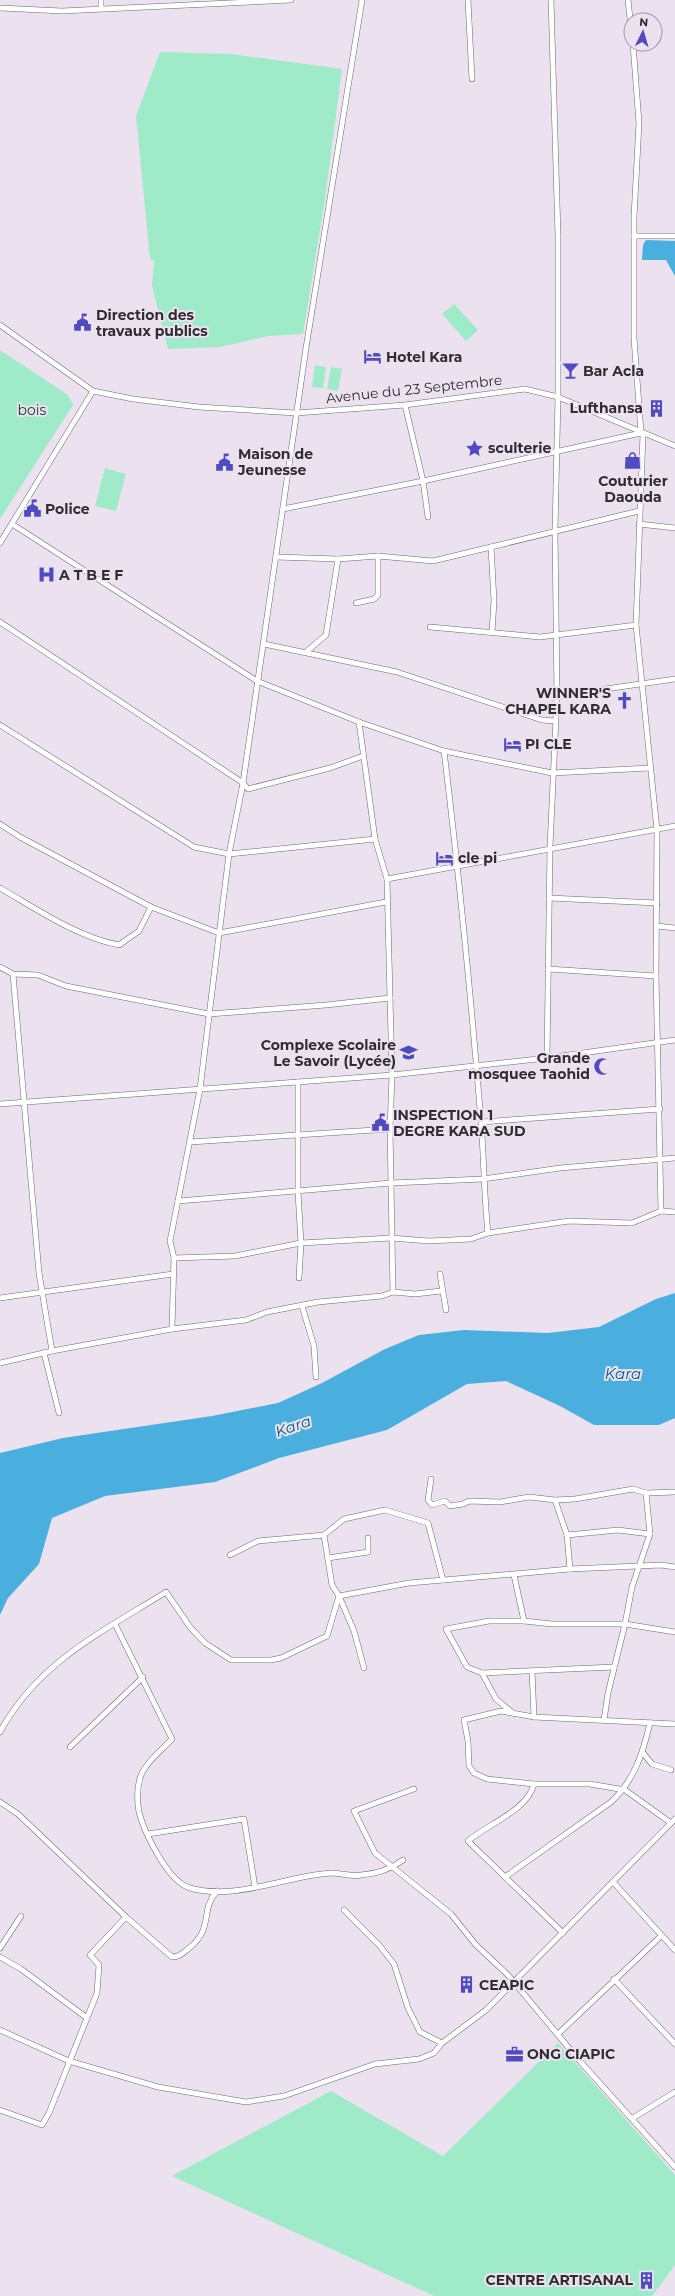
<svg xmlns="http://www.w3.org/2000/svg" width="675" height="2296" viewBox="0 0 675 2296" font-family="Montserrat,sans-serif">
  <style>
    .green { fill: #9feac8 }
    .water { fill: #4aaedf }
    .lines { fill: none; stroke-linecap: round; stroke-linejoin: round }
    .street-casing { stroke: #6f6671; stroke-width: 6 }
    .street { stroke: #fff; stroke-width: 5 }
    .labels { text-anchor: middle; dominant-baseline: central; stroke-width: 4; stroke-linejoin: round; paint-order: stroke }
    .poi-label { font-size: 14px; font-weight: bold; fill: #302c31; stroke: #ece2ef; text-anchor: start }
    .street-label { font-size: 14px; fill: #302c31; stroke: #ece2ef }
    .park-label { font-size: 14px; fill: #164432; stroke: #ece2ef }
    .water-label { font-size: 15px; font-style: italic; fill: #095a7b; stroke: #ece2ef }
  </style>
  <rect width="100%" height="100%" fill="#ece2ef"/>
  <g class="green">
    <polygon points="160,52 231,54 342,69 325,199 303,334 268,336 220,347 168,349 152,286 154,261 150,259 136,116"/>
    <polygon points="454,304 478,330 466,341 442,314"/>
    <polygon points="0,350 68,395 73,405 0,519"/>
    <polygon points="315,365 326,367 323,388 312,387"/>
    <polygon points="331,367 342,369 338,391 327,389"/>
    <polygon points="105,468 126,474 116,511 95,506"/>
    <polygon points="558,2043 675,2175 675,2265 652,2296 434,2296 172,2176 331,2091 443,2156"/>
  </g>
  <g class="water">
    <polygon points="646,240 675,241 675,276 666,260 642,260 643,245"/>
    <polygon points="675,1293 675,1418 659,1425 594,1425 560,1406 506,1381 467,1384 387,1430 279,1458 215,1482 105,1496 52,1518 39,1564 8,1598 0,1615 0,1453 63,1438 212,1416 278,1403 322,1383 385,1349 419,1335 464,1330 548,1333 599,1327 656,1299"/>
  </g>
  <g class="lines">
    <defs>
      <g id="street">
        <polyline points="468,0 472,79"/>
        <polyline points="628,0 631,27"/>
        <polyline points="0,8 62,11 291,0"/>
        <polyline points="101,8 101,0"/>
        <polyline points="634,236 675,236"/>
        <polyline points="0,325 93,391 133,399 199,407 296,413 405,405 525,389 558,397 675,446"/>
        <polyline points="405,405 423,481 428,517"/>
        <polyline points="643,434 636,625 657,830 656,976 661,1211"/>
        <polyline points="283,509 423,481 641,433 634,338 634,217 639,123 633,44"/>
        <polyline points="12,524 257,681 359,722 444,751 552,773 650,768"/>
        <polyline points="639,524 675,528"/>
        <polyline points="0,543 93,391"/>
        <polyline points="491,547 494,601 492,632"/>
        <polyline points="276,557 338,559 378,556 433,561 639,511"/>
        <polyline points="356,603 374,599 378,595 378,556"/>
        <polyline points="0,622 243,783 248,789 330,768 363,756"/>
        <polyline points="430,627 540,637 636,625"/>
        <polyline points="264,644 397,672 542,720 555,721"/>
        <polyline points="306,652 326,635 338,559"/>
        <polyline points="557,696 675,679"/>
        <polyline points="359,722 375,839 387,879"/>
        <polyline points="0,725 194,847 229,854 375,839"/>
        <path d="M444,751c15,123 27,247 37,370 3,37 3,75 7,112"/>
        <polyline points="0,824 20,837 151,907 219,933 386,902"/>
        <path d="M0,888c37,21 77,49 119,57l20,-14 12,-24"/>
        <polyline points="549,898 657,903"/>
        <polyline points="657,926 675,928"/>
        <polyline points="0,967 13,974 38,975 66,986 209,1014 326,1005 390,998"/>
        <polyline points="548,969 656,976"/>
        <polyline points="547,1058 550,847 557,696 555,531 558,397 558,235 551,0"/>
        <polyline points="298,1082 298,1192 301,1243 299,1278"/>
        <polyline points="0,1104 392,1075 547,1058 675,1040"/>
        <polyline points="481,1122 660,1109"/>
        <polyline points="190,1142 390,1129"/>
        <polyline points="178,1201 391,1183 483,1179 560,1168 675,1158"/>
        <polyline points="174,1258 235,1256 301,1243 391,1238 429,1241 471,1239 488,1233 569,1221 632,1223 661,1211 675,1212"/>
        <polyline points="440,1274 446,1310"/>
        <polyline points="393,1292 390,1129 392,1075 387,879 675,826"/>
        <polyline points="0,1298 173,1274"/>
        <polyline points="302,1306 314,1346 316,1377"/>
        <polyline points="172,1329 174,1258 170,1241 200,1089 229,854 243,783 306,348 362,0"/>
        <polyline points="52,1351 172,1329 246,1320 267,1312 318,1302 382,1296 393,1292 415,1294 441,1291"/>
        <polyline points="44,1353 59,1413"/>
        <polyline points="0,1363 52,1351 39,1273 13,974"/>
        <polyline points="431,1479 428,1500 432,1505 445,1501 450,1506 463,1504 469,1501 500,1502 529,1497 555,1500 575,1499 633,1489 646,1493 675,1492"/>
        <polyline points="555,1500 567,1535 618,1530 650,1534"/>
        <polyline points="324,1535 344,1519 385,1510 428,1523 443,1580"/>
        <polyline points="567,1535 570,1569"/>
        <polyline points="230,1555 258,1541 324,1535 332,1585 339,1596 354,1631 364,1668"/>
        <polyline points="328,1558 368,1552 368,1538"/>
        <polyline points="514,1575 524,1621"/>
        <path d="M115,1624l57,115c-9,10 -24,21 -30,34 -5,11 -5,27 -3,39 5,20 29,70 51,76 46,13 95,-12 141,-15 10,0 20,4 30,2 15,-1 30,-6 42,-15"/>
        <polyline points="532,1671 534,1717 675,1724"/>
        <polyline points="482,1673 614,1667"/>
        <polyline points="514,1714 496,1699 482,1673 467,1667 446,1629 489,1621 524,1621 552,1624 625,1624 675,1632"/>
        <polyline points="534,1717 501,1711 464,1720 468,1741 469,1766 474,1773 487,1779 534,1784 590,1784 625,1790 671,1823"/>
        <polyline points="604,1720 608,1693 625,1624 632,1587 650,1534 646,1493"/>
        <path d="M0,1732c38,-70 102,-100 166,-140l24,35 15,16 26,17h40l10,-2 46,-22 12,-40 70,-13 161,-14 91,-4 14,2"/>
        <polyline points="70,1747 143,1677"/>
        <polyline points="643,1753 652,1764 671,1770"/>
        <path d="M534,1784c-6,26 -46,40 -66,57l95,92"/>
        <polyline points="414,1789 354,1811 375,1853 451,1914 476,1945 508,1975 578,2059 675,2167"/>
        <path d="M0,1802l18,12 108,103 46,40c7,0 11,-4 16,-8 27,-21 11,-38 29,-58"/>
        <polyline points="148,1834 244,1819 255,1887"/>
        <path d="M505,1877l106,-75c23,-21 32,-49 39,-79"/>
        <polyline points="613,1882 675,1950"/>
        <polyline points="344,1910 379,1945 394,1964 408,2008 420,2032 442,2043"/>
        <polyline points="0,1948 21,1916"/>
        <polyline points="0,1957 21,1969 87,2018"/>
        <polyline points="614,1979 675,2044"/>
        <polyline points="0,2030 69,2061 158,2087 246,2102 284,2096 375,2064 419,2059 434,2053 442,2043 486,2010 675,1819"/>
        <polyline points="558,2034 661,1936"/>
        <polyline points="0,2110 42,2125 49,2113 97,1993 99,1965 90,1955 126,1917"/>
        <polyline points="633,2118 675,2092"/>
      </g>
    </defs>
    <use href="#street" class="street-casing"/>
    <use href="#street" class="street"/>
  </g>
  <defs>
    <symbol id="civic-bare" viewBox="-9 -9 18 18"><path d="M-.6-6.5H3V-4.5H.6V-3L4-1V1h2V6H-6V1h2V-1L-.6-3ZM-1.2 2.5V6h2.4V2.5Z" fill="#504bc1" stroke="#ece2ef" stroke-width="2.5" paint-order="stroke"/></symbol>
    <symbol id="hotel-bare" viewBox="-9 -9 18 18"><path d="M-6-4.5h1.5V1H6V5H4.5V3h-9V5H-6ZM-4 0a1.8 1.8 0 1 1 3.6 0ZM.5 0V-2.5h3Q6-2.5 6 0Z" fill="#504bc1" stroke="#ece2ef" stroke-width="2.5" paint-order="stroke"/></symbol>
    <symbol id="bar-bare" viewBox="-9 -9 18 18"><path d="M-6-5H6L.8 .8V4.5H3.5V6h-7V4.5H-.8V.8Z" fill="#504bc1" stroke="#ece2ef" stroke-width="2.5" paint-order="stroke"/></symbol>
    <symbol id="building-bare" viewBox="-9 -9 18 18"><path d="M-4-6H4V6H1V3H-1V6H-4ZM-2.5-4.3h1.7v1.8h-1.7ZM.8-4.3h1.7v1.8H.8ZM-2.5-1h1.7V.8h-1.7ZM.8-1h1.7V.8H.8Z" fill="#504bc1" stroke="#ece2ef" stroke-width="2.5" paint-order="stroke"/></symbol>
    <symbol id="sight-bare" viewBox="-9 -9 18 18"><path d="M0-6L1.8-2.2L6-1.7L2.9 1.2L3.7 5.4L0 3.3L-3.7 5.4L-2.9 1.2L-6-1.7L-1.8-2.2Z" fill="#504bc1" stroke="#ece2ef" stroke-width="2.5" paint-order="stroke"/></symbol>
    <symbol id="shop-bare" viewBox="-9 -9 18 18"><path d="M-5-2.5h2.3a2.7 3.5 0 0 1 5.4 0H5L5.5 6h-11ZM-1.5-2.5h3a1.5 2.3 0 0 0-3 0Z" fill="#504bc1" stroke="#ece2ef" stroke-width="2.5" paint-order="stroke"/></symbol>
    <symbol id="hospital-bare" viewBox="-9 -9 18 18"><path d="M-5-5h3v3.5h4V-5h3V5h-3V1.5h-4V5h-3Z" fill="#504bc1" stroke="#ece2ef" stroke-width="2.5" paint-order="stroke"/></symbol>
    <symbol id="church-bare" viewBox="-9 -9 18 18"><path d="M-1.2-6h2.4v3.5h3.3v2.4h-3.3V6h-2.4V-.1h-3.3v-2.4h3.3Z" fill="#504bc1" stroke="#ece2ef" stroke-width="2.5" paint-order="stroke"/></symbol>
    <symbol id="school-bare" viewBox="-9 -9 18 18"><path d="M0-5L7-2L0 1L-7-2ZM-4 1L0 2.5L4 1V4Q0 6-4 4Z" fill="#504bc1" stroke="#ece2ef" stroke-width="2.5" paint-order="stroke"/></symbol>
    <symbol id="mosque-bare" viewBox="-9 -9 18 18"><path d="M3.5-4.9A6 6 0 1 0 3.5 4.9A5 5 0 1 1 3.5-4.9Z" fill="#504bc1" stroke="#ece2ef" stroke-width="2.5" paint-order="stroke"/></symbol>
    <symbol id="office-bare" viewBox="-9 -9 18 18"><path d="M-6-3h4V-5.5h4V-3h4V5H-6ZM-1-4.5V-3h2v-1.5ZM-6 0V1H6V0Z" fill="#504bc1" stroke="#ece2ef" stroke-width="2.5" paint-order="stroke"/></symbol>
  </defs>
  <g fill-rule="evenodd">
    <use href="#civic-bare" x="70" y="310" width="25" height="25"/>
    <use href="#hotel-bare" x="360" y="344" width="25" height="25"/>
    <use href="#bar-bare" x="558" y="358" width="25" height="25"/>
    <use href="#building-bare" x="644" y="396" width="25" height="25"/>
    <use href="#sight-bare" x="462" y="436" width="25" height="25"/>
    <use href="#shop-bare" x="620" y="448" width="25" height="25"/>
    <use href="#civic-bare" x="212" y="450" width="25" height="25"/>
    <use href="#civic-bare" x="20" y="496" width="25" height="25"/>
    <use href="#hospital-bare" x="34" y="562" width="25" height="25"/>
    <use href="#church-bare" x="612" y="688" width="25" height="25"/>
    <use href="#hotel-bare" x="500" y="732" width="25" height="25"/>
    <use href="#hotel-bare" x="432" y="846" width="25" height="25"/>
    <use href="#school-bare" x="396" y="1040" width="25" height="25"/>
    <use href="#mosque-bare" x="590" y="1054" width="25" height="25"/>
    <use href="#civic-bare" x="368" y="1110" width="25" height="25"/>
    <use href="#building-bare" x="454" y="1972" width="25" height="25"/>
    <use href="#office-bare" x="502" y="2042" width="25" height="25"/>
    <use href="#building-bare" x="634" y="2268" width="25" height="25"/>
  </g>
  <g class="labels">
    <g class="poi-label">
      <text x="96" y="315">Direction des<tspan x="96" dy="16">travaux publics</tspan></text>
      <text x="386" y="357">Hotel Kara</text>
      <text x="583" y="371">Bar Acla</text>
      <text x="643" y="408" text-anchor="end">Lufthansa</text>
      <text x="488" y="448">sculterie</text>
      <text x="238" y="454">Maison de<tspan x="238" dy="16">Jeunesse</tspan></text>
      <text x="633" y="481" text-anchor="middle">Couturier<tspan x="633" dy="16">Daouda</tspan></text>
      <text x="45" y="509">Police</text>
      <text x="59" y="575">A T B E F</text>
      <text x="611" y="693" text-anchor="end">WINNER'S<tspan x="611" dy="16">CHAPEL KARA</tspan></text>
      <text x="525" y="744">PI CLE</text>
      <text x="458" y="858">cle pi</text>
      <text x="396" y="1045" text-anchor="end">Complexe Scolaire<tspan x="396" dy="16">Le Savoir (Lycée)</tspan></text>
      <text x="590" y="1058" text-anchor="end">Grande<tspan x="590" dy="16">mosquee Taohid</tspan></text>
      <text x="393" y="1115">INSPECTION 1<tspan x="393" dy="16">DEGRE KARA SUD</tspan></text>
      <text x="479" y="1985">CEAPIC</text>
      <text x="527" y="2054">ONG CIAPIC</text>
      <text x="633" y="2280" text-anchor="end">CENTRE ARTISANAL</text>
    </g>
    <g class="street-label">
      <text transform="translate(414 389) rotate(-6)">Avenue du 23 Septembre</text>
    </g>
    <g class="park-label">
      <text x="32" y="410">bois</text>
    </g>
    <g class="water-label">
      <text x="623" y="1373">Kara</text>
      <text transform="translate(293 1426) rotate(-19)">Kara</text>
    </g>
  </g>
  <g transform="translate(643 32) rotate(5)"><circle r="19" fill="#ece2ef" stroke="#a199a3"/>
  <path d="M0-3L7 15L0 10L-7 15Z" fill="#504bc1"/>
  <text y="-6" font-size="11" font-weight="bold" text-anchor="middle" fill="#302c31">N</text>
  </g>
</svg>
